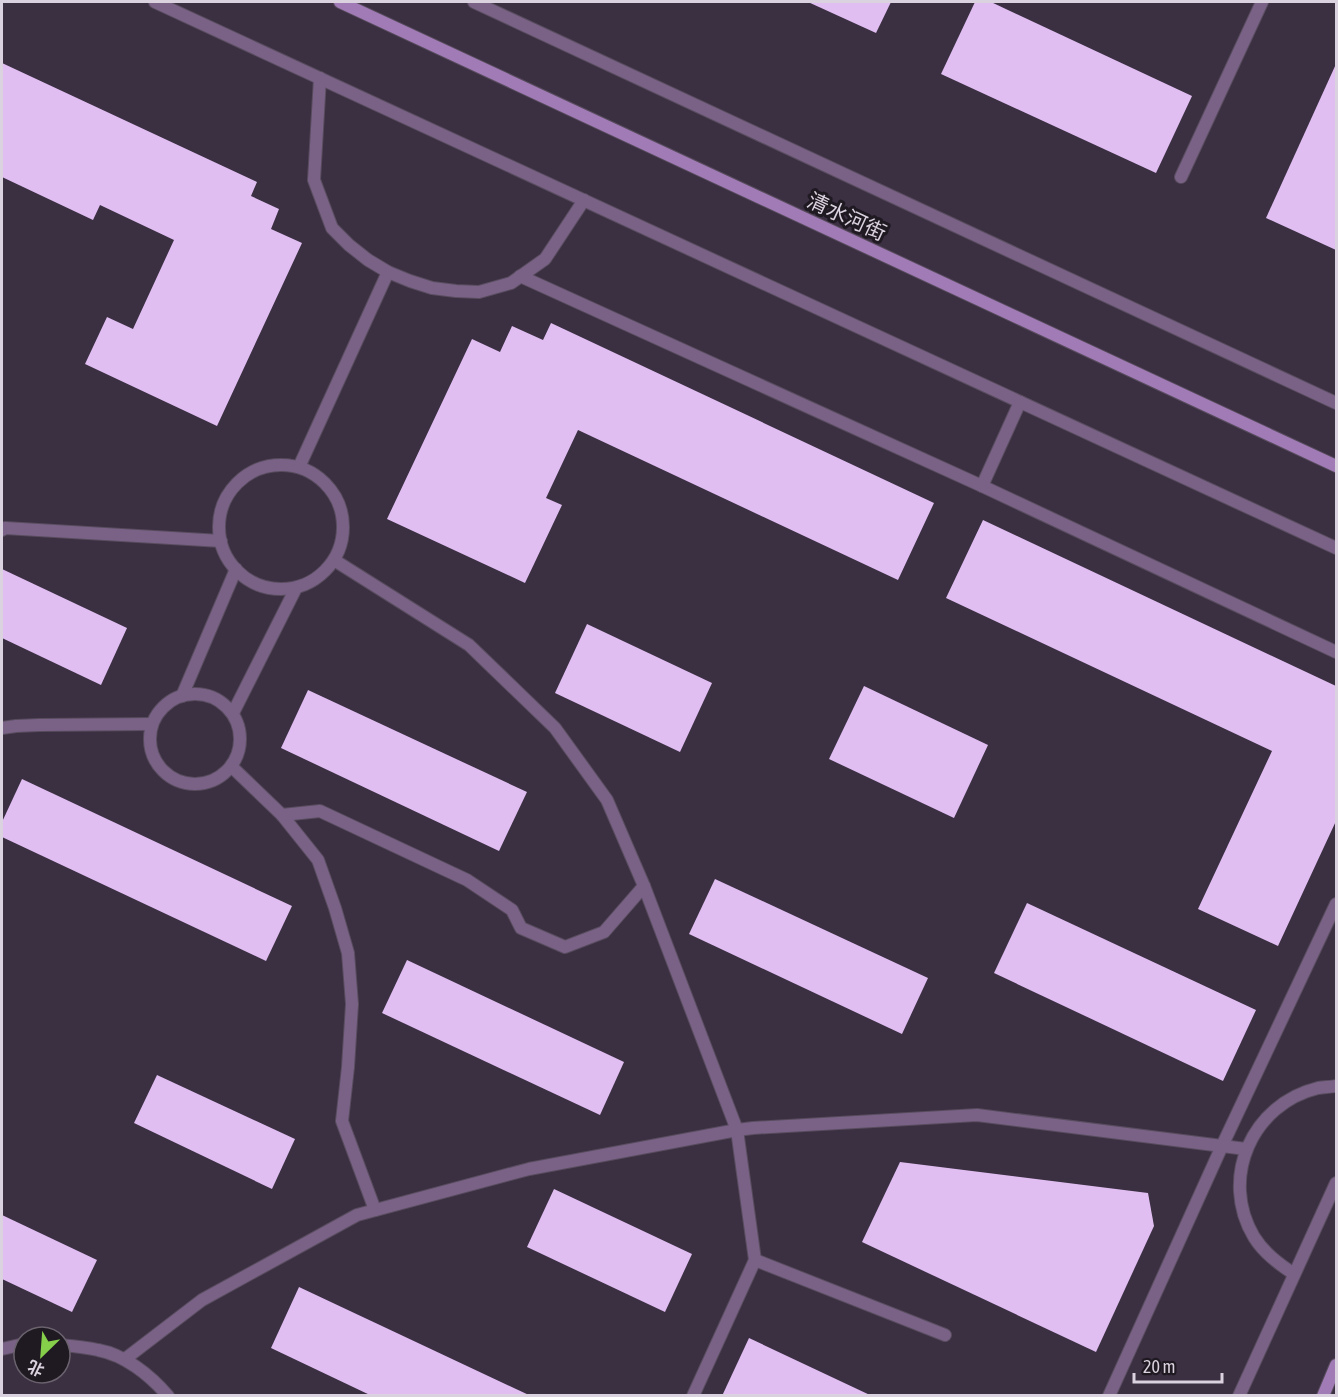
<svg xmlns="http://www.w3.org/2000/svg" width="1338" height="1397" viewBox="0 0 1338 1397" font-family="'Asap Condensed','Noto Sans SC',sans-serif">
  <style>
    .building { fill: #e0bef2 }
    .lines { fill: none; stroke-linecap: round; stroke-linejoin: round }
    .lane-casing { stroke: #584c5e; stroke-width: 14 }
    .street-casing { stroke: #584c5e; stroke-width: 14 }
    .secondary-casing { stroke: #584c5e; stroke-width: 14 }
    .lane { stroke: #7a6287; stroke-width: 12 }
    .street { stroke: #7a6287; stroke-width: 12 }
    .secondary { stroke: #a17bb6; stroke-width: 12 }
    .labels { text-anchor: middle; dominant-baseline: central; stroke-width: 6; stroke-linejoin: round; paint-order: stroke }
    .street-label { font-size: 21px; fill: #dad2de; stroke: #1f1922 }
  </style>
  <rect width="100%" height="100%" fill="#3b2f42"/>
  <g class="building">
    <polygon points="808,2 891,2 876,33"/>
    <polygon points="975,2 991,2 1192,96 1156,173 941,74"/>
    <polygon points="2,63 257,182 251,196 279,209 271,229 302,243 217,426 85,364 107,317 133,329 174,240 100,205 93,220 2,177"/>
    <polygon points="1336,64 1336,250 1266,218"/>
    <polygon points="551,323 934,503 898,580 578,430 546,498 562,505 525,583 387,519 472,339 500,352 512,326 543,340"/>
    <polygon points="983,520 1336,686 1336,821 1278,946 1198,909 1272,751 946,598"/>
    <polygon points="2,569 127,628 101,685 2,638"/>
    <polygon points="587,624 712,683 680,752 555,693"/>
    <polygon points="864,686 988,745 954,818 829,759"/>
    <polygon points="308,690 527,792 499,851 281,748"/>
    <polygon points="22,779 292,906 266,961 2,837 2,822"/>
    <polygon points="715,879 928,978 902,1034 689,934"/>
    <polygon points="1027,903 1256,1010 1223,1081 994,973"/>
    <polygon points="407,960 624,1062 600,1115 382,1013"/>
    <polygon points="157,1075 295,1139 272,1189 134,1123"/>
    <polygon points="900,1162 1148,1193 1154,1226 1096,1352 862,1242"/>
    <polygon points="554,1189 692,1254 665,1312 527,1247"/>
    <polygon points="2,1215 97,1260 72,1312 2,1279"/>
    <polygon points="299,1287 531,1396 372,1396 271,1348"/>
    <polygon points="749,1338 872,1396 722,1396"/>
  </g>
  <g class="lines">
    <defs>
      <g id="lane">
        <polyline points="1181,177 1262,2"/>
        <polyline points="520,276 982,486 1336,652"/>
        <path d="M1294,1274c-15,-10 -30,-21 -40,-37 -35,-59 -2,-133 64,-149 6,-1 13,-1 18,-2"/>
        <polyline points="1109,1396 1222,1146 1336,904"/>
        <polyline points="1239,1396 1336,1183"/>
      </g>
      <g id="street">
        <polyline points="155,2 1336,548"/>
        <polyline points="474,2 1336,403"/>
        <polyline points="320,78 314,180 332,228 349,245 368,260 388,272 410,281 432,288 456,291 479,292 511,283 545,259 584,200"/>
        <circle cx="281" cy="527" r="62"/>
        <polyline points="299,467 388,272"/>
        <polyline points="982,486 1020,402"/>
        <polyline points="2,530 5,528 221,541"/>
        <polyline points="334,560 469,645 555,728 607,800 644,886 737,1130 755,1260 693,1396"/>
        <circle cx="195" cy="739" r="45"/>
        <polyline points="182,696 236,569"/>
        <polyline points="233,713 296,588"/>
        <polyline points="2,728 16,726 39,725 152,724"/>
        <polyline points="232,767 282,815 318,860 335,908 348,953 352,1004 348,1067 342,1121 375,1210"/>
        <polyline points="282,815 320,811 467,880 512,910 521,928 565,947 604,932 644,886"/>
        <polyline points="755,1260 945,1335"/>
        <path d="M60,1345c12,1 25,2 38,5 27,5 52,25 70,46"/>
        <polyline points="2,1349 24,1344"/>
        <polyline points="125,1359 202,1300 357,1215 529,1169 737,1130 753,1128 977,1115 1246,1149"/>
      </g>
      <g id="secondary">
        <polyline points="340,2 1336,466"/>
        <polyline points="1323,1396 1336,1365"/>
      </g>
    </defs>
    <use href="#lane" class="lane-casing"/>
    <use href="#street" class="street-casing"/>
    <use href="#secondary" class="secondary-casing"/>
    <use href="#lane" class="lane"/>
    <use href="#street" class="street"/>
    <use href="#secondary" class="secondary"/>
  </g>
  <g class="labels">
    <g class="street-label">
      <text transform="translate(847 216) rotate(25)">清水河街</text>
    </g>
  </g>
  <rect width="1338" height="1397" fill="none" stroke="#dad2de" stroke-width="6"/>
  <g transform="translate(42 1355) rotate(205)"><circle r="28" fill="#1f1922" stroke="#6a636d" stroke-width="1.5"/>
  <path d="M0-4.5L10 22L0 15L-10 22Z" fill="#86cf4b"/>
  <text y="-9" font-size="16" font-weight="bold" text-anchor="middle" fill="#dad2de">北</text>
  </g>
  <path d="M1134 1373v9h88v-9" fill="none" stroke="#dad2de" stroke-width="3"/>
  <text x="1143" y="1373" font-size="18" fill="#dad2de" stroke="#1f1922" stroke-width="4.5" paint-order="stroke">20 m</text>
</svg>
